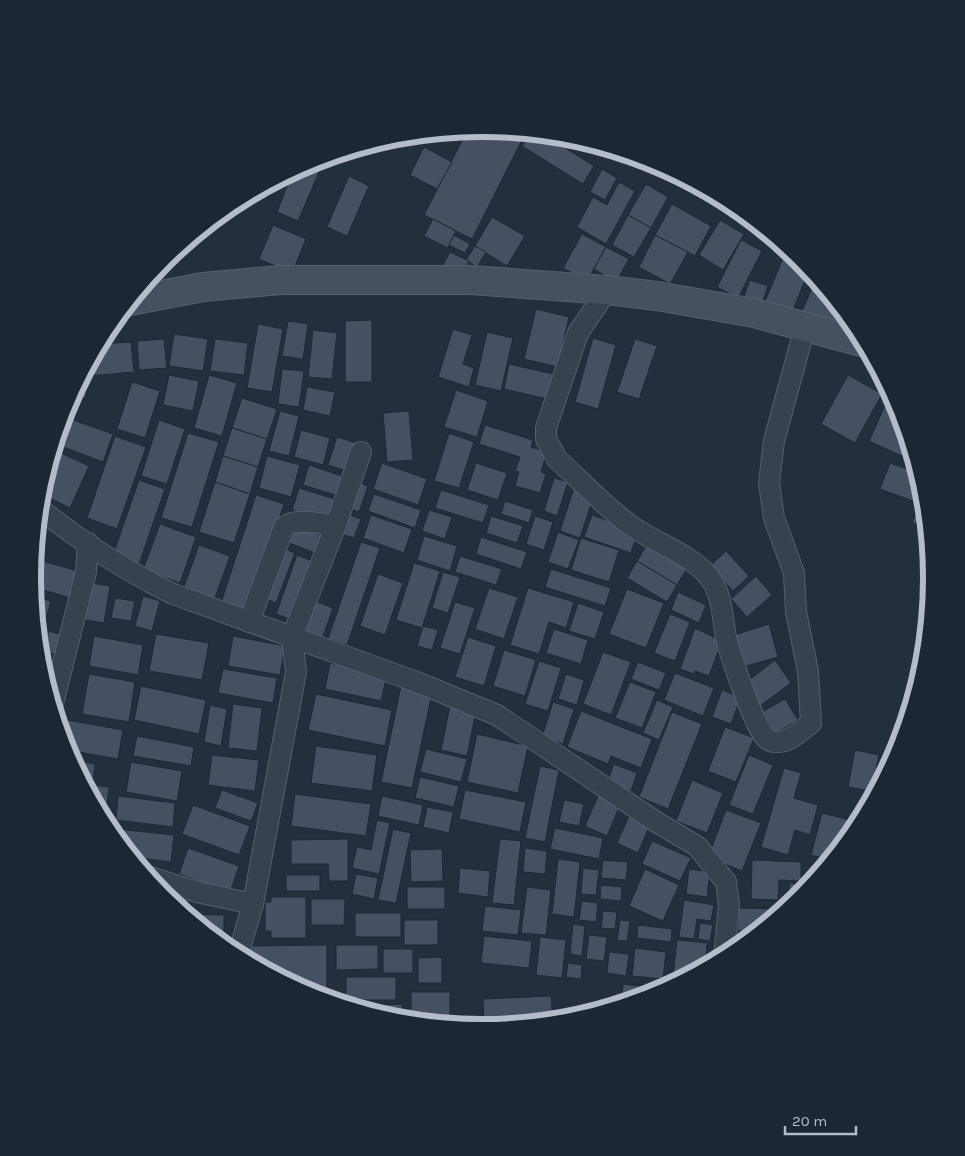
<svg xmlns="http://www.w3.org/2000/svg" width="965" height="1156" viewBox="0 0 965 1156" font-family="Karla,sans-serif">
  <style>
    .building { fill: #455162; stroke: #1f2835 }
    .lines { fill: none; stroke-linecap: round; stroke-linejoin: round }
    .minor-casing { stroke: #565f6c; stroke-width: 22 }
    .secondary-casing { stroke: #565f6c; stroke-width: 30 }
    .minor { stroke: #38414e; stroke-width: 20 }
    .secondary { stroke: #465061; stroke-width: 28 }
    .rim { fill: none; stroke: #b4bcc9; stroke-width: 6 }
  </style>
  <rect width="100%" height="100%" fill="#242f3e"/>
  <g class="building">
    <polygon points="483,128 526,132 472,239 424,215 468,129"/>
    <polygon points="531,133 543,134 594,166 583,184 522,146"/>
    <polygon points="424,147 452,162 437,189 410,175"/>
    <polygon points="324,158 319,172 304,166 311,162"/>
    <polygon points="304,166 319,172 298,221 277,212 293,171"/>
    <polygon points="602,169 617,178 605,200 590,192"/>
    <polygon points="349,176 369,186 347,236 327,227"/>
    <polygon points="619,182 635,191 606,244 577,227 593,197 607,205"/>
    <polygon points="646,184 668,197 651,228 628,215"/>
    <polygon points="672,204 711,226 695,256 655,235"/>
    <polygon points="628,215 651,228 634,257 612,245"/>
    <polygon points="492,217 525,236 507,266 475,246"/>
    <polygon points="433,219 456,231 448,248 424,236"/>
    <polygon points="720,220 744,234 723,270 699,255"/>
    <polygon points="273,225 306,239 292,273 259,259"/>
    <polygon points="582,234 606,247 587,281 563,268"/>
    <polygon points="454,235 470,244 465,253 449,245"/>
    <polygon points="655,235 688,252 670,284 639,267"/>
    <polygon points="741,240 762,251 738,298 717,287"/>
    <polygon points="475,246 486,252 477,267 466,260"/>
    <polygon points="606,247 629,259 616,282 594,269"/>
    <polygon points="450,252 469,261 461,276 442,267"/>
    <polygon points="783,258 809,270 791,315 764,304"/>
    <polygon points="816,279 840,308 832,326 802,311"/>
    <polygon points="750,280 768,286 760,309 742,302"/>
    <polygon points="536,309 569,317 558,367 524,359"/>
    <polygon points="842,310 857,329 838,319"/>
    <polygon points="372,320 372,382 345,382 345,321"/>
    <polygon points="288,321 308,324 303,359 282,356"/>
    <polygon points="258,324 283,329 272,392 247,388"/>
    <polygon points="453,329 472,335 463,364 474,368 469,387 438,377"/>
    <polygon points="313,330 337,333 332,379 308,377"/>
    <polygon points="487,332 513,338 501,391 475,385"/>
    <polygon points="174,334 208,339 203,371 169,366"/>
    <polygon points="593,338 616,345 598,409 575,402"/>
    <polygon points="164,339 167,368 139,370 137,341"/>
    <polygon points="215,339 248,343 244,375 210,371"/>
    <polygon points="635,339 657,346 639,399 617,392"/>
    <polygon points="131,342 134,372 89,376 88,366 100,344"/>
    <polygon points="509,364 553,374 547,399 504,389"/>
    <polygon points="282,369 304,371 299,407 278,404"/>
    <polygon points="85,372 86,398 71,399"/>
    <polygon points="169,375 199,381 193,411 163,405"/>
    <polygon points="209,375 237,383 222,436 194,428"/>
    <polygon points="848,375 882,394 855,443 821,424"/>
    <polygon points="132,382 160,391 145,438 117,429"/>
    <polygon points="307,387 335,392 330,416 303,410"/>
    <polygon points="456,390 488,401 477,437 444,427"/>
    <polygon points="891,392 898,406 909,440 902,456 869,441"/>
    <polygon points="242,398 277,409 267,439 232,428"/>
    <polygon points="280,411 299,416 289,456 269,451"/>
    <polygon points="409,411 413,460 387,462 383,413"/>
    <polygon points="65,412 73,418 56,442"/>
    <polygon points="73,420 113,434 103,462 63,447"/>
    <polygon points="159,420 185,429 167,484 141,476"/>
    <polygon points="485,425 533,440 531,447 547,452 541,472 546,474 540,493 515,486 519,472 515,471 520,457 479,444"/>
    <polygon points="232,428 267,439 258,467 223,456"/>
    <polygon points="301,430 330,438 323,465 294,457"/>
    <polygon points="188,433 219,442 192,527 161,518"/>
    <polygon points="449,433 474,442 459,488 434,481"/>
    <polygon points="115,436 146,447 117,529 87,518"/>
    <polygon points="337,437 359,444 350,472 328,465"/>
    <polygon points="911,449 916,464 907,460"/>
    <polygon points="61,453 89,466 70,508 42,494"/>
    <polygon points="223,456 258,467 250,494 215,482"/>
    <polygon points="267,456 300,465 291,497 259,488"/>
    <polygon points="382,463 427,479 418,505 373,489"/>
    <polygon points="476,463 507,473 498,500 467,490"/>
    <polygon points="890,463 919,473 921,479 913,501 880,489"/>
    <polygon points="309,465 348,478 342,497 303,485"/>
    <polygon points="554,478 568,482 557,516 544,511"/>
    <polygon points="139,480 165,489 139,564 113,555"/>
    <polygon points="354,481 368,486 359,512 345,507"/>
    <polygon points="215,482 250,494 234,543 199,532"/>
    <polygon points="299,488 338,500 331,522 292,510"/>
    <polygon points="574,488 594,495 580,538 560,531"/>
    <polygon points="441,490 489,505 483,523 435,508"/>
    <polygon points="374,494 421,510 415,528 368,511"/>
    <polygon points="256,495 284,504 249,613 221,603"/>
    <polygon points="924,496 928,529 912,522"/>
    <polygon points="505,501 533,510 529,523 501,514"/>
    <polygon points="429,510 452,517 445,539 422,531"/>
    <polygon points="344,513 361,519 354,538 337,533"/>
    <polygon points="371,515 412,529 404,553 363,538"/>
    <polygon points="592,515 638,531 631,553 584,537"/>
    <polygon points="491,516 523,526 517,543 486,533"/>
    <polygon points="535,516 553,522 544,550 526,544"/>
    <polygon points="160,524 196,537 180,583 143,570"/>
    <polygon points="293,525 326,537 320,555 287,542"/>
    <polygon points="558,532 579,540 568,569 548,562"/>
    <polygon points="424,536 457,546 450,571 417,560"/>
    <polygon points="37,537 44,542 35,556"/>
    <polygon points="481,537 527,552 521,569 476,554"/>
    <polygon points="581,538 619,550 609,582 571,570"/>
    <polygon points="361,542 380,548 347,645 328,639"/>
    <polygon points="648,543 688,567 677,585 637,561"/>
    <polygon points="199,545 230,556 213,603 182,592"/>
    <polygon points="280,547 295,553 276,603 261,597"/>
    <polygon points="726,551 749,576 733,591 710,566"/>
    <polygon points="297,555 317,563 295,621 276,614"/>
    <polygon points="460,556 502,569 496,585 455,572"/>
    <polygon points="39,560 81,572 74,599 33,587"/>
    <polygon points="637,561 677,585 667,602 627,578"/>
    <polygon points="414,563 440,571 422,628 396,620"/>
    <polygon points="551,569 611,588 605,606 545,587"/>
    <polygon points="443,572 460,577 448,613 432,608"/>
    <polygon points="378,574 403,583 385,635 360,626"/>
    <polygon points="756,576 772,595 747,617 731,599"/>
    <polygon points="86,582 110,586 104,623 80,619"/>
    <polygon points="489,588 518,597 504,639 475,629"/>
    <polygon points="528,588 574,602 566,628 549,622 539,654 510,645"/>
    <polygon points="627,589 664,603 646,648 609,634"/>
    <polygon points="678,592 706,605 699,623 671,610"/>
    <polygon points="34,596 51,601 39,643"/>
    <polygon points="143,596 160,601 152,631 135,626"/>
    <polygon points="115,598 135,601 131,621 111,618"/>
    <polygon points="312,600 333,608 321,642 299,634"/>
    <polygon points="455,602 475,608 460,654 440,648"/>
    <polygon points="578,603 604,612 595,639 569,631"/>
    <polygon points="670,614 690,622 675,661 654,653"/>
    <polygon points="769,624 778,657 743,667 734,635"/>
    <polygon points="423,626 438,630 432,650 417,646"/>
    <polygon points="695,628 722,641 709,676 695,671 694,674 680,669"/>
    <polygon points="554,629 588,640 581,664 546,653"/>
    <polygon points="49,631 66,636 60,656 43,651"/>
    <polygon points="156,634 209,643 202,680 149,671"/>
    <polygon points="94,636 143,645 138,675 89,666"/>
    <polygon points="233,636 285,646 280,675 228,666"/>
    <polygon points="468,637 496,646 484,686 455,677"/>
    <polygon points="504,650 536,660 525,696 493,686"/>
    <polygon points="603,652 631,662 611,715 583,704"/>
    <polygon points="41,660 59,665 50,695 41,666"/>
    <polygon points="775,660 791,683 760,706 744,684"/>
    <polygon points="539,661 561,668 548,711 525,704"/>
    <polygon points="638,662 666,673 659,690 631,679"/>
    <polygon points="330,663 387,675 381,701 325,689"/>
    <polygon points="223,669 277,678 273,703 218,693"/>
    <polygon points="675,673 714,688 703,716 664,700"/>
    <polygon points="89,674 135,682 129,722 82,714"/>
    <polygon points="566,674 584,680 577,705 558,699"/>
    <polygon points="630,682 656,692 642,728 615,718"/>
    <polygon points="141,686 206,700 199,734 134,720"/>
    <polygon points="401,686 432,693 412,788 381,782"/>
    <polygon points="722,690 741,697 731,724 712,717"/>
    <polygon points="316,694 392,710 385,746 308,730"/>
    <polygon points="785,699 798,720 775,734 762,712"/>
    <polygon points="657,700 673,707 659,740 643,733"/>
    <polygon points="553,702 574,709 563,744 542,737"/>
    <polygon points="233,704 262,708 257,751 228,748"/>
    <polygon points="210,705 227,709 221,746 204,742"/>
    <polygon points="450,706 476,711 467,756 441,750"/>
    <polygon points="581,711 652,739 641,768 611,756 608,764 567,747"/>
    <polygon points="672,712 702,724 668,809 639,797"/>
    <polygon points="62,719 123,730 118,759 67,750 61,730"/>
    <polygon points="725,727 754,738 736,782 708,771"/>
    <polygon points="477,734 528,746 518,793 467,782"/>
    <polygon points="137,736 194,747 191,766 133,756"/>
    <polygon points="316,746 377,755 372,791 311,783"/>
    <polygon points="426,749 467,759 461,782 420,772"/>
    <polygon points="855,750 879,755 871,791 848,787"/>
    <polygon points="212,755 259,760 255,791 208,785"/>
    <polygon points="749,755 773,765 753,814 729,805"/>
    <polygon points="72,760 95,764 93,781 82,779"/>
    <polygon points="131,762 182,771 177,801 126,792"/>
    <polygon points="614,764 637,773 631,791 607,782"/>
    <polygon points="540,766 559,770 545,842 525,838"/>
    <polygon points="784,768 801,773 794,798 818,805 810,835 795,830 788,855 761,847"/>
    <polygon points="420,777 459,786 454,807 415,798"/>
    <polygon points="692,780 723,793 707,833 676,821"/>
    <polygon points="85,784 109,787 106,813 100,812"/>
    <polygon points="222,790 258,803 251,821 215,808"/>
    <polygon points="465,790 526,802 520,832 459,819"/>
    <polygon points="295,794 371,804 366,836 291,826"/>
    <polygon points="599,794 621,803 607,836 585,826"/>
    <polygon points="118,796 175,803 173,827 116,820"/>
    <polygon points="382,796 423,805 419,825 378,816"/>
    <polygon points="564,800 584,804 579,826 559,822"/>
    <polygon points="193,805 250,826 239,855 182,834"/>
    <polygon points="427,807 453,812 449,833 423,827"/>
    <polygon points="726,810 761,823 742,871 708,857"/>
    <polygon points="822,813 854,821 850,837 831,860 811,855"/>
    <polygon points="629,816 650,825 638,853 617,843"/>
    <polygon points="377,820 390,823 379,874 352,868 357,847 371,850"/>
    <polygon points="108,828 174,835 171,862 132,857"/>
    <polygon points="555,828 603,838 599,859 550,849"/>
    <polygon points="393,829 411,833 396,903 378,900"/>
    <polygon points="348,839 348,881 329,881 328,864 291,864 291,840"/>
    <polygon points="500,839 521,841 514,905 492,903"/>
    <polygon points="652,841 691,858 680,881 642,864"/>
    <polygon points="188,848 239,866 230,893 179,874"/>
    <polygon points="525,848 547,851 545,874 523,872"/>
    <polygon points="442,849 443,881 411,882 410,850"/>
    <polygon points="558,859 580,862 574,917 552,914"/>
    <polygon points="603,860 628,862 626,880 601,878"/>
    <polygon points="752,860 801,862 801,881 779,880 778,900 751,899"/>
    <polygon points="460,868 490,871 488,897 458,893"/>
    <polygon points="583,868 599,870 596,895 581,894"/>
    <polygon points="645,869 679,885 663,921 629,906"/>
    <polygon points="689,869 710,872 707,897 686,894"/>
    <polygon points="356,874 378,878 374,899 352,894"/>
    <rect x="286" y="875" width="34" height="16"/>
    <polygon points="790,883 809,886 785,909"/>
    <polygon points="601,885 622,887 621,901 600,899"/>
    <rect x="407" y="887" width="38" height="22"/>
    <polygon points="527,887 551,890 546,935 521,933"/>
    <polygon points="271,897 306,897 306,938 271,938 271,931 265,931 265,902 271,902"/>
    <polygon points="311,899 345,899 344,925 311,925"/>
    <polygon points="684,900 714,905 711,921 697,919 694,939 679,937"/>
    <polygon points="582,901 598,903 596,922 579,920"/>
    <polygon points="485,906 521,910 518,935 482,931"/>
    <polygon points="738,908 777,909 777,916 758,931 738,931"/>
    <polygon points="603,911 617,912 615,929 601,928"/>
    <rect x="355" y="913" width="46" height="24"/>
    <polygon points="186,914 224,915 224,942 220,942"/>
    <rect x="404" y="920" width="34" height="25"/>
    <polygon points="620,920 630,921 627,941 617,940"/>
    <polygon points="700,923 713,925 710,941 698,939"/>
    <polygon points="573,924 585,926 582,956 570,954"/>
    <polygon points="638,925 672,929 671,942 637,938"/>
    <polygon points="589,935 607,937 604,961 586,959"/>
    <polygon points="484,936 532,941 529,968 481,963"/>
    <polygon points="540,937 566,940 562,978 536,975"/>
    <polygon points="734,937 751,937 733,952"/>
    <polygon points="677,940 707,943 705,967 685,978 673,976"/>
    <polygon points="327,945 327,989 302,989 247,960 247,946"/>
    <polygon points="336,945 378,945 378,969 336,970"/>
    <polygon points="635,948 666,952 663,979 632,976"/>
    <rect x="383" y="949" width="30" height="24"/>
    <polygon points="609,952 629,954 626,976 607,973"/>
    <polygon points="442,957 442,983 418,983 418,958"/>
    <polygon points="568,963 582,965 581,979 566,977"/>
    <rect x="346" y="977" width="50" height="23"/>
    <polygon points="623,984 664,989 621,1004"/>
    <rect x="411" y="992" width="39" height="29"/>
    <polygon points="551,996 553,1021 484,1028 483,999"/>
    <polygon points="402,1004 403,1020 353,1007"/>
  </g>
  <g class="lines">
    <defs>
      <g id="minor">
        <path d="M607,290l-29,43 -32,95v11l11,20c23,21 51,51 76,68 24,17 58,27 76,50 15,19 13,44 18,65 5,18 26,79 36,92 3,5 7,8 12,8 13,2 27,-12 36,-19l-3,-52 -12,-59 -2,-39 -20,-55 -5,-35 5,-42 31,-114"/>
        <path d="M39,508c41,33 87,63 134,86l241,87 83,34 161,108 39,23 29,36 3,23 -5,52"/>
        <path d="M249,622l35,-95c12,-10 37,-3 52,-2"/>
        <polyline points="53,703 86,572 88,543"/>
        <polyline points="147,876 197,892 253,904"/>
        <polyline points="238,955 253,904 296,672 292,637 336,525 361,452"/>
      </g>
      <polyline id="secondary" points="130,301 203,287 280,280 471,280 607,290 657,296 754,313 865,343"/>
    </defs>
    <use href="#minor" class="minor-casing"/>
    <use href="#secondary" class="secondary-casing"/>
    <use href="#minor" class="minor"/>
    <use href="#secondary" class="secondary"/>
  </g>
  <path d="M0 0H965V1156H0ZM41 578a441 441 0 1 1 882 0a441 441 0 1 1-882 0Z" fill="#1d2633" fill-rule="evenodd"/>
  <path class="rim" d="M41 578a441 441 0 1 1 882 0a441 441 0 1 1-882 0Z"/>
  <path d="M785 1126v8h71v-8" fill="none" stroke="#b4bcc9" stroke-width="2.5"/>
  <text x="792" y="1126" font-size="15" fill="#b4bcc9" stroke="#1d2633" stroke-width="4" paint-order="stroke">20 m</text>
</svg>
